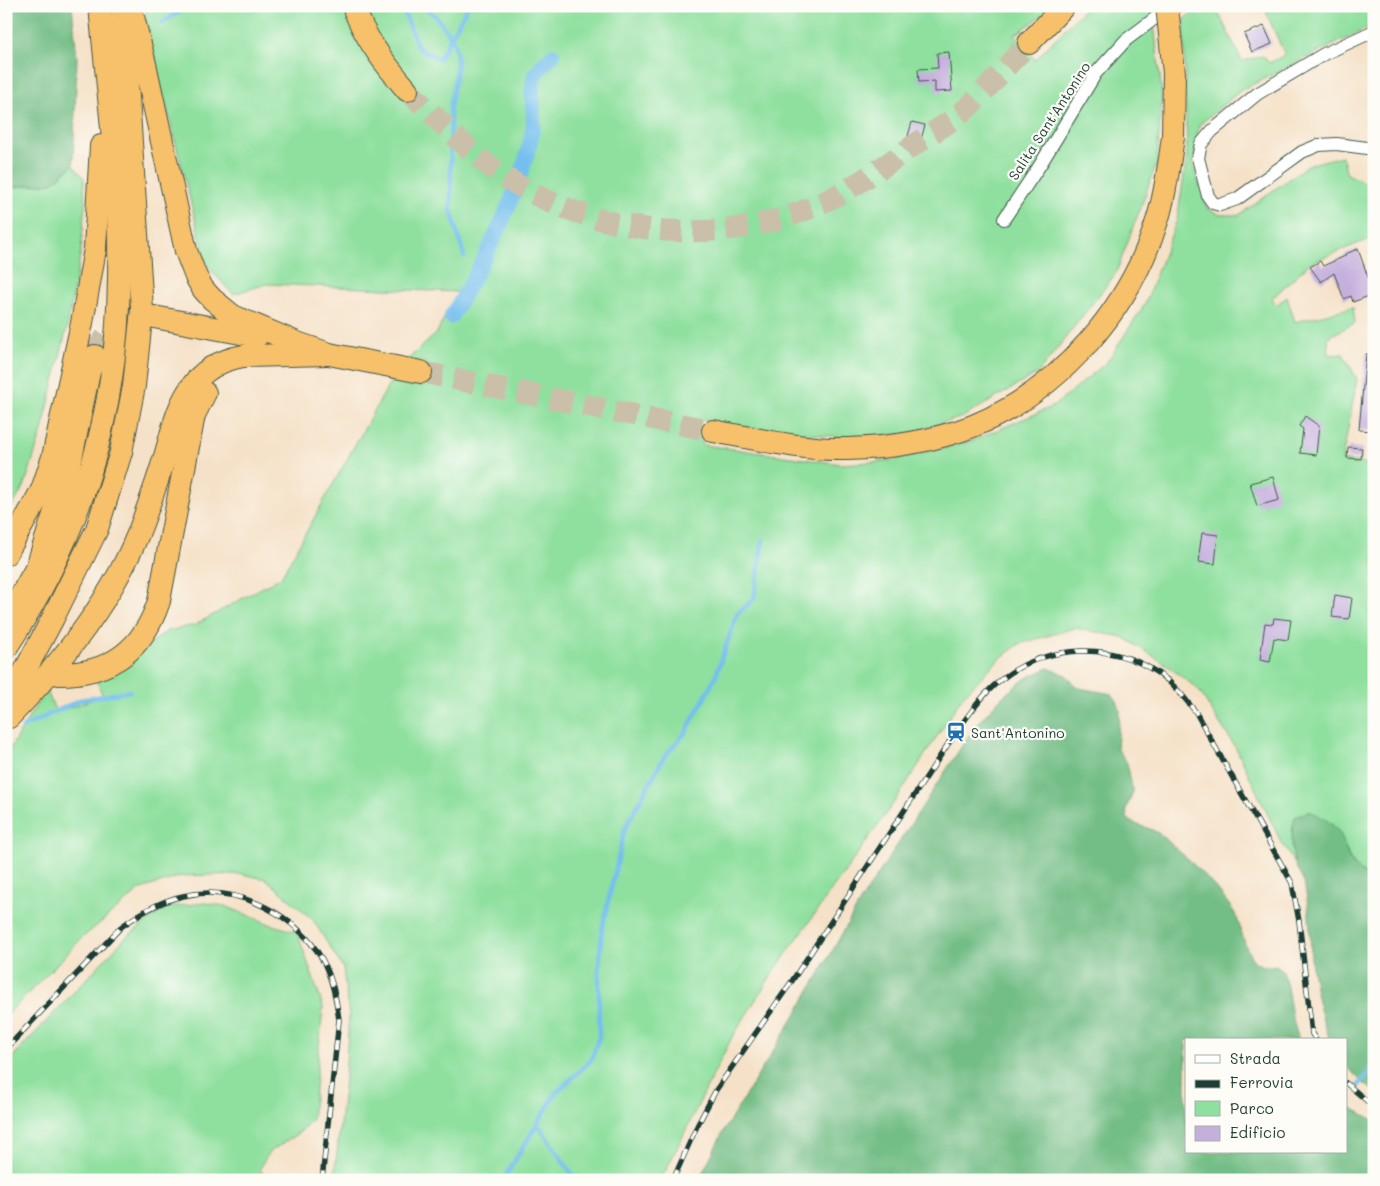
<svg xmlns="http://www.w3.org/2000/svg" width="1380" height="1186" viewBox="0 0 1380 1186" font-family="Mali,sans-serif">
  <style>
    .green { fill: #8fe09f; stroke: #578e6a }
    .forest { fill: #73be86; stroke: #497e5d }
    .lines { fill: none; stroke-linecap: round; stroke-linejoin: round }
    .stream { stroke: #75bfee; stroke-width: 4.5 }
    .canal { stroke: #75bfee; stroke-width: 15 }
    .building { fill: #c4afdd }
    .motorway-tunnel { stroke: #cac0aa; stroke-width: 22; stroke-dasharray: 22 11; stroke-linecap: butt }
    .minor-casing { stroke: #3f564a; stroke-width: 14 }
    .motorway-casing { stroke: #3f564a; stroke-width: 24 }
    .minor { stroke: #fff; stroke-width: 12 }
    .motorway { stroke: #f7c06b; stroke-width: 22 }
    .rail-casing { stroke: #1f3d34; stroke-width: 5.5 }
    .rail { stroke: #fdfcf7; stroke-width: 4; stroke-dasharray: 11; stroke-linecap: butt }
    .motorway-bridge-casing { stroke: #3f564a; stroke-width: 24; stroke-linecap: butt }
    .motorway-bridge { stroke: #f7c06b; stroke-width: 22 }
    .labels { text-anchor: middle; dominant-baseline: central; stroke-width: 4.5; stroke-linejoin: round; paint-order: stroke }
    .street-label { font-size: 14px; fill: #1f3d34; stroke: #fdfcf7 }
    .poi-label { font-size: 14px; fill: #1f3d34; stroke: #fdfcf7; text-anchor: start }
  </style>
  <rect width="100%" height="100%" fill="#fdfcf7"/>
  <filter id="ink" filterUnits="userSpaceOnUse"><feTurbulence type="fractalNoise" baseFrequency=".02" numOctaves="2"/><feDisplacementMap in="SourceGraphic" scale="10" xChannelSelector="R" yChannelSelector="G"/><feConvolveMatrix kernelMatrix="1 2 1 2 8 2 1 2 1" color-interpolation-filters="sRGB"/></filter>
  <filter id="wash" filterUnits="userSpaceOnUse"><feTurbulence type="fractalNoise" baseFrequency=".0096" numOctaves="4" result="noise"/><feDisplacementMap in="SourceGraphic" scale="20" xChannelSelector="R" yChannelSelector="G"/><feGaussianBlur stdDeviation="1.12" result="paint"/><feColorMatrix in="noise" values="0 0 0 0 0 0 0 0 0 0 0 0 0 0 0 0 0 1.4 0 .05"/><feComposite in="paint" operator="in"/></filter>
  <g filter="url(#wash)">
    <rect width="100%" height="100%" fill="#f5e1c7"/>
    <g class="green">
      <path d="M144,6h903v6l-32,23 20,25 52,-54h65l10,89 -5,68 -41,110 -78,100 -75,44 -58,17 -64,3 -123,-12 -14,-6 -7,7 -1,8 8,11 137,19 48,-3 80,-19 85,-36 53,-44 38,-58 32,-84 10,-63 -3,-138 17,-13h14l27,55 21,-5 6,7 16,-8 -19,-43 10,-6h98v19l-133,65 -42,35 -6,41 14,42 13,7h19l69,-50 34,-9 5,18 21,10h6v58l-7,-2 -57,23 -39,36 5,6 11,-8 8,25 58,-15 2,16 -27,14 1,18 14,-1 14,25 -15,81 32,5v411l-5,1c-19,-13 -21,-21 -28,-42l-46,-18 -3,14 2,32 -14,-23 -43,-90 -39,-61 -34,-26 -41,-26 -48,-9 -56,16 -21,16 -35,36 -66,102 -125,176 -41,65 -70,141h-327l11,-101 4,-62 -6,-49 -30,-48 -47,-41 -25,-5 -59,2 -41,13 -58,48 -77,79v-261l40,-66 10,23 47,-16 -6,-14 70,-51 28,-6 86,-48 110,-196 31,5 4,-23 -19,-3 29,-26 22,-42 -191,-8 -34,10 -26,-28 -58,-228z"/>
      <polygon points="73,165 84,178 85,205 81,251 68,323 42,431 24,487 6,516 6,188 52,183"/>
      <polygon points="205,903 225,906 272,925 297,932 323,1007 312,1119 300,1132 268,1153 260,1169 268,1180 6,1180 6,1064 125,938 167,907"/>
    </g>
    <g class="forest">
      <polygon points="6,6 72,6 77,58 73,165 52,183 6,188"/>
      <path d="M1048,668l18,7 13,13 33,6 5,7 3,9 -3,38 10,15 6,28 -7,18 1,9c9,9 20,8 31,15 5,3 10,8 14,12 22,19 44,41 60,64 14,19 10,66 44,56l7,5 4,17 5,30 7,23h-113v112h160v-47l28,15v60h-675l24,-48 78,-126 59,-104 115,-176 27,-29 24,-19z"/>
      <path d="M1309,811c12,5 25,12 32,24 2,4 3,10 5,15 4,13 11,20 23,27l5,-1v215l-12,-9 -16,-16v-26h-16c-10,-26 -17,-56 -19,-83 -1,-23 -1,-47 -6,-69 -1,-9 -8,-16 -10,-25 -5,-14 -3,-32 0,-46z"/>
    </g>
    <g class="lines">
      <g class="stream">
        <polyline points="402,6 418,48 439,59 468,6"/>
        <path d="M425,6c3,6 7,7 11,11 6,7 14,18 18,26 8,20 -3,46 -4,66l1,101 13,46"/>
        <polyline points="162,23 188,6"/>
        <polyline points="23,727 80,700 130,691"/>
        <polyline points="1359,1085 1374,1065"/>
        <polyline points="538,1125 576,1180"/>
        <polyline points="503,1180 556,1093 591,1060 599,1037 599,966 602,929 625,828 664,757 686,732 715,678 737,614 754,599 763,540"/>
      </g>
      <path class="canal" d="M451,317c33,-55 71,-126 82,-189 1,-7 0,-13 0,-19 -3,-28 -1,-36 20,-54"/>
    </g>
    <g id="blocks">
      <g class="building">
        <polygon points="1264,26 1272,44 1252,52 1244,34"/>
        <polygon points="949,52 952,91 935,92 935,81 919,82 918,69 938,68 937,53"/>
        <polygon points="912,122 925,125 919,147 906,143"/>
        <polygon points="1358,249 1374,294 1353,302 1351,296 1344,299 1334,273 1321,282 1310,267 1320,261 1323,266 1345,256 1345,254"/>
        <polygon points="1366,354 1374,354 1374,431 1359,430"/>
        <polygon points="1305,416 1319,426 1316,455 1300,453 1303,429 1299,426"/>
        <polygon points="1348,447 1362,448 1361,459 1347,458"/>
        <polygon points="1273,477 1279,500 1257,506 1250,483"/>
        <polygon points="1202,533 1218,535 1215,564 1199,562 1200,555 1199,554"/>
        <polygon points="1335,595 1352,598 1349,619 1332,617"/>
        <polygon points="1274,618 1291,620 1288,640 1274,638 1270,662 1260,660 1265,623 1273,624"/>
      </g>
    </g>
  </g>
  <g filter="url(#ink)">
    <use href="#blocks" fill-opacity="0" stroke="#3f564a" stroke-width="1"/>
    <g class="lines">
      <g class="motorway-tunnel">
        <path d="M407,90c29,27 57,58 89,81 94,66 228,81 332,29 31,-16 61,-37 89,-57 17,-11 35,-22 50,-35 7,-6 14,-14 21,-21 14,-15 27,-30 41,-44"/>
        <path d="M95,356c7,-17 17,-29 34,-36"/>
        <polyline points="421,372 713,431"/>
      </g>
      <defs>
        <g id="minor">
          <polyline points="1374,31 1324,54 1257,94 1212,131 1201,144 1198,158 1208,196 1213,203 1220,205 1237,199 1302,152 1319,145 1337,144 1374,149"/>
          <polyline points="1004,219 1040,165 1096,73 1126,40 1170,7"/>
        </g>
        <g id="motorway">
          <path d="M353,6c12,33 32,58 54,84"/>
          <polyline points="133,17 145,64 186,251 196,277 203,289 212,299 233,316 297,343 329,354 421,372"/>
          <polyline points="1029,43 1064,6"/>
          <polyline points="154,317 257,336"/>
          <path d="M713,431c44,8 89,19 134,18 42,-1 87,-8 126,-23 87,-35 158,-118 185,-208 8,-26 11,-54 15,-81"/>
          <polyline points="6,554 42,490 53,457 82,323 95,249 101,146"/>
          <polyline points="6,622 37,567 69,468 89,372 95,356"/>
          <path d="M6,648c76,-116 111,-231 113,-370 2,-91 -11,-182 -19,-272"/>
          <path d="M59,674c51,0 84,-24 100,-73l35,-186 11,-22"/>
          <polyline points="6,706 53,618 97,529 121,452 134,386 142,309 122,6"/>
          <path d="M9,717c54,-56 107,-121 134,-196 8,-22 16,-45 23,-68 6,-21 11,-45 24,-64 12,-19 31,-29 53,-33l86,-2"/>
        </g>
      </defs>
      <use href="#minor" class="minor-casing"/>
      <use href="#motorway" class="motorway-casing"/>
      <use href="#minor" class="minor"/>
      <use href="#motorway" class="motorway"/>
      <defs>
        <g id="rail">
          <path d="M6,1049l115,-122c19,-14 39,-26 62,-31 50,-12 105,14 134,55 14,20 19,45 22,69l-17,160"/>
          <polyline points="1346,1083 1367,1101 1374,1104"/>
          <path d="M673,1180l24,-54 19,-36 76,-109 164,-249c13,-17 25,-36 42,-50 48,-40 120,-42 169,-2 11,9 19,20 28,31l97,172 7,38 13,113 4,6"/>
        </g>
      </defs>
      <use href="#rail" class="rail-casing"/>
      <use href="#rail" class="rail"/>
      <defs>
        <polyline id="motorway-bridge" points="1167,6 1174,73 1173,137"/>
      </defs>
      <use href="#motorway-bridge" class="motorway-bridge-casing"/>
      <use href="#motorway-bridge" class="motorway-bridge"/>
    </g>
  </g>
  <defs>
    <symbol id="station-bare" viewBox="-9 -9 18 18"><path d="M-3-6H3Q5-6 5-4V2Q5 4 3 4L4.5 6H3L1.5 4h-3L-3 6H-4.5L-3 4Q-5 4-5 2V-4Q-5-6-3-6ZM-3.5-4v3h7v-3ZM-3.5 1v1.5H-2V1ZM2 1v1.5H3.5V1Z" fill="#1f6fb2" stroke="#fdfcf7" stroke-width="2.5" paint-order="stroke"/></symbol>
  </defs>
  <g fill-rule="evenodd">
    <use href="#station-bare" x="942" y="718" width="28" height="28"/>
  </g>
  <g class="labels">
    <g class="street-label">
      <text transform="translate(1049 121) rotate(-57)">Salita Sant'Antonino</text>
    </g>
    <g class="poi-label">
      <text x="971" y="732">Sant'Antonino</text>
    </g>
  </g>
  <rect width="1380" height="1186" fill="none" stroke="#fdfcf7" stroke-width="25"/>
  <rect x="1185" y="1038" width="162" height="115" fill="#fdfcf7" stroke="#a4b0a9"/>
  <rect x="1195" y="1055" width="25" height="8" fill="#ffffff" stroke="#a4b0a9"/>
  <text x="1230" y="1064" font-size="15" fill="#1f3d34">Strada</text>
  <rect x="1195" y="1080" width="25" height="8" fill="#1f3d34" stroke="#a4b0a9"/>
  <text x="1230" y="1088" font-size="15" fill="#1f3d34">Ferrovia</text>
  <rect x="1195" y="1101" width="25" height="15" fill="#8fe09f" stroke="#a4b0a9"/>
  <text x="1230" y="1114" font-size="15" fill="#1f3d34">Parco</text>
  <rect x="1195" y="1126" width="25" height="15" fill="#c4afdd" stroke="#a4b0a9"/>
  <text x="1230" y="1138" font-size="15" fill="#1f3d34">Edificio</text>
</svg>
